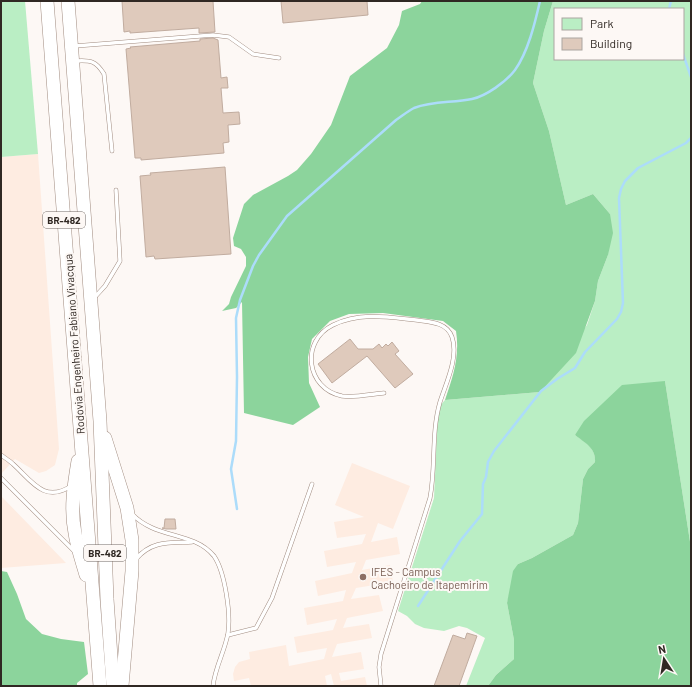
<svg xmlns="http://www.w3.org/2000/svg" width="692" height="687" viewBox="0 0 692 687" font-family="Barlow,sans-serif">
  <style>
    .built { fill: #feece1 }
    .green { fill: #baeec4; fill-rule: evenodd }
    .forest { fill: #8cd49c }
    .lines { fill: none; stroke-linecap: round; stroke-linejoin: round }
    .stream { stroke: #acdcfa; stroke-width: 2.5 }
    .building { fill: #dfcabc; stroke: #c1ac9f }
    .lane-casing { stroke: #a18c80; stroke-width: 4.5 }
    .highway-casing { stroke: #a18c80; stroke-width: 14 }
    .lane { stroke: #fff; stroke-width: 3.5 }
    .highway { stroke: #fff; stroke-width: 13 }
    .education-dot { fill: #8d6e63; stroke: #fdf8f5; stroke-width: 1.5 }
    .labels { text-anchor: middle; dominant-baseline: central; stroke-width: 4; stroke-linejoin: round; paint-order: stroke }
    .shield { fill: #fdf8f5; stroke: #6e6662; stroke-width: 1 }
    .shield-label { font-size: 10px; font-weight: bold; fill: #302823 }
    .street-label { font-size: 11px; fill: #302823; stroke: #fdf8f5 }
    .education-label { font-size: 11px; fill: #785e54; stroke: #fdf8f5; text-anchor: start }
  </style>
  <rect width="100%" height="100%" fill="#fdf8f5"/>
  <g class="built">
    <polygon points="38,154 59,449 55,465 46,471 39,473 15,459 1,474 1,157"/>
    <polygon points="352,463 410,486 393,529 378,523 371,542 397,537 400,554 366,560 362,570 390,565 393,582 356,588 351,599 379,595 383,611 347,618 343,628 369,624 372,638 337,644 332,657 361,652 364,669 339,673 341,681 365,677 367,686 334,686 331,674 325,676 327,686 251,686 249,678 234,681 233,674 235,667 239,662 250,659 249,652 286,645 289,666 324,659 327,648 297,653 294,637 333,630 337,619 307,625 304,608 343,601 346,590 318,596 315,581 352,573 356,562 327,567 324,551 362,544 366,534 337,538 334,522 364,517 335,505"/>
    <polygon points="1,496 66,563 1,568"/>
  </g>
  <g class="green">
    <polygon points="1,1 25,1 38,154 1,157"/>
    <path d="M553,1h138v547l-26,-167 -90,54c11,8 21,13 20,27l-7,7 -5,10 -5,44 -5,12 -41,23 -14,6 -11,39 7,37v19l-18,16 -8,11h-22l19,-48 -18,-10 -8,-2 -15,5 -20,-3 -9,-4 -8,-8 -9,-5 36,-113 4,-90 7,-8 95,-8 47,-67 8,-24 3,-20 10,-26 2,-41 -17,-20 -27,11 -17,-74 -16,-48 11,-52zM555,9h128v50h-128z"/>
  </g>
  <g class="forest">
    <path d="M422,1h131l-9,30 -11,52 16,48 17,74 27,-11 17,20 3,19 -5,22 -10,26 -3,20 -19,52 -36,39 -95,8c8,-23 15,-44 11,-69l-13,-10 -60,-8 -34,1 -19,7 -18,18 -4,18 1,26 11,24 -27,18 -49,-12 -2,-111 -6,6 -14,3 7,-7 2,-7 15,-31v-9l-5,-8 -7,-3 -1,-8 11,-34 9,-9 35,-19 9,-6 14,-16 20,-29 19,-49 37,-28 12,-23 3,-14 18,-7z"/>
    <path d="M665,381l26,167v138h-203l8,-11 18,-16v-19l-7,-37 6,-32 5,-7 14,-6 41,-23 5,-12 5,-44 5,-10 7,-7c1,-14 -10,-19 -20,-27l9,-14 38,-36z"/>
    <polygon points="1,571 7,572 17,594 26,619 42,634 61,639 84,642 88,674 77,683 77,686 1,686"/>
  </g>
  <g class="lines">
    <g class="stream">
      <polyline points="669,9 671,1"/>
      <polyline points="683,54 691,77"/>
      <path d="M237,509l-6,-40 5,-28 1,-64 -1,-59 4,-18 13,-34 6,-11 28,-39 109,-96c6,-4 12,-9 18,-12 19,-7 38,-5 58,-9 14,-3 34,-17 43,-29 13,-18 20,-47 25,-69"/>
      <polyline points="418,606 460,541 482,514 483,484 486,477 488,462 494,451 541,391 557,379 575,368 585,352 617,319 621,312 623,303 619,198 621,189 625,181 638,168 686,143 691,138"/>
    </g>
  </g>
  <g class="building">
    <polygon points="122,1 213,1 215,32 199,33 199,28 130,33 130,31 124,32"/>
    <polygon points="281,1 367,1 368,15 283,23"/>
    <polygon points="213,38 218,40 221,78 227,77 228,88 221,88 223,113 239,112 240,124 228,125 229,142 223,143 224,153 141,160 141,158 135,158 126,49 131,48 130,47 200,41 200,39"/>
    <polygon points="225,167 231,254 155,259 154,256 146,257 140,176 151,175 150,173"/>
    <polygon points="350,339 358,349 373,349 379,344 382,348 386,344 388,346 392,342 399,351 395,354 413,374 395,388 367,356 332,383 318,364"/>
    <polygon points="165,519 175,519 176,529 166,529 162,528 164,528"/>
    <polygon points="467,633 477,636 459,686 434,686 453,635 465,639"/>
  </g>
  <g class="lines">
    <defs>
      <g id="lane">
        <polyline points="75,46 213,35 229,37 253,54 279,58"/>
        <path d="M76,61c15,-1 20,0 28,13l8,77"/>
        <polyline points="94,298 105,286 120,261 116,190"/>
        <path d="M1,455c4,3 9,6 12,9 18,16 31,40 58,22"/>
        <polyline points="1,478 75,552"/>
        <path d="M132,514c17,18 41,19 63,28 7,3 14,8 19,14 11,16 17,58 14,77 -3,18 -13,34 -15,53"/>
        <path d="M136,559c16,-19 34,-16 56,-17"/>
        <polyline points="228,635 256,628 272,598 312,484"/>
        <path d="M381,686l-2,-19 2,-13 49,-156c6,-31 1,-65 10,-96 6,-19 19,-45 12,-65 -5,-15 -22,-15 -36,-17 -29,-3 -56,-8 -83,5 -33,16 -27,64 9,71 13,2 29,-2 42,-3"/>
      </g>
      <g id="highway">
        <polyline points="47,1 100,686"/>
        <polyline points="68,1 100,421 107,599 113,686"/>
        <polyline points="105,438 127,508 132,540 132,571 122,686"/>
        <path d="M78,461c-4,24 -8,48 -3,72 2,14 7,28 11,42"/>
      </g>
    </defs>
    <use href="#lane" class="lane-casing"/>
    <use href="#highway" class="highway-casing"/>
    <use href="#lane" class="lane"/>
    <use href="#highway" class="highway"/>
  </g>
  <circle class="education-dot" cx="363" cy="577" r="4"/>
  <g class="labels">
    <g class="shield">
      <rect x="43" y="212" width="42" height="16" rx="3"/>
      <rect x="84" y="545" width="42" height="16" rx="3"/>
    </g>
    <g class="shield-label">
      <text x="64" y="220">BR-482</text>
      <text x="105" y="553">BR-482</text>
    </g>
    <g class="street-label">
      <text transform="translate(74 344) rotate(-94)">Rodovia Engenheiro Fabiano Vivacqua</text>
    </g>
    <g class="education-label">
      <text x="371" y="571">IFES - Campus<tspan x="371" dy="13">Cachoeiro de Itapemirim</tspan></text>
    </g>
  </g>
  <rect width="692" height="687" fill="none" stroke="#302823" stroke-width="4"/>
  <rect x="554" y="8" width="130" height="52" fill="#fdf8f5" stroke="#aba5a1"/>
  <rect x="562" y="18" width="20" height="12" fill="#baeec4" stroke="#aba5a1"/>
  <text x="590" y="28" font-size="12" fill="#302823">Park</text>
  <rect x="562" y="38" width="20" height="12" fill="#dfcabc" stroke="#aba5a1"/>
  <text x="590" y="48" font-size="12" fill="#302823">Building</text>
  <g transform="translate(664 659) rotate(348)" stroke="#fdf8f5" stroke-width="3" paint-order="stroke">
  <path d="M0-3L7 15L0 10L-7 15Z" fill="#302823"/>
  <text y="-6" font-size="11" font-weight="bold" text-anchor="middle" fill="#302823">N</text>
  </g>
</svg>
